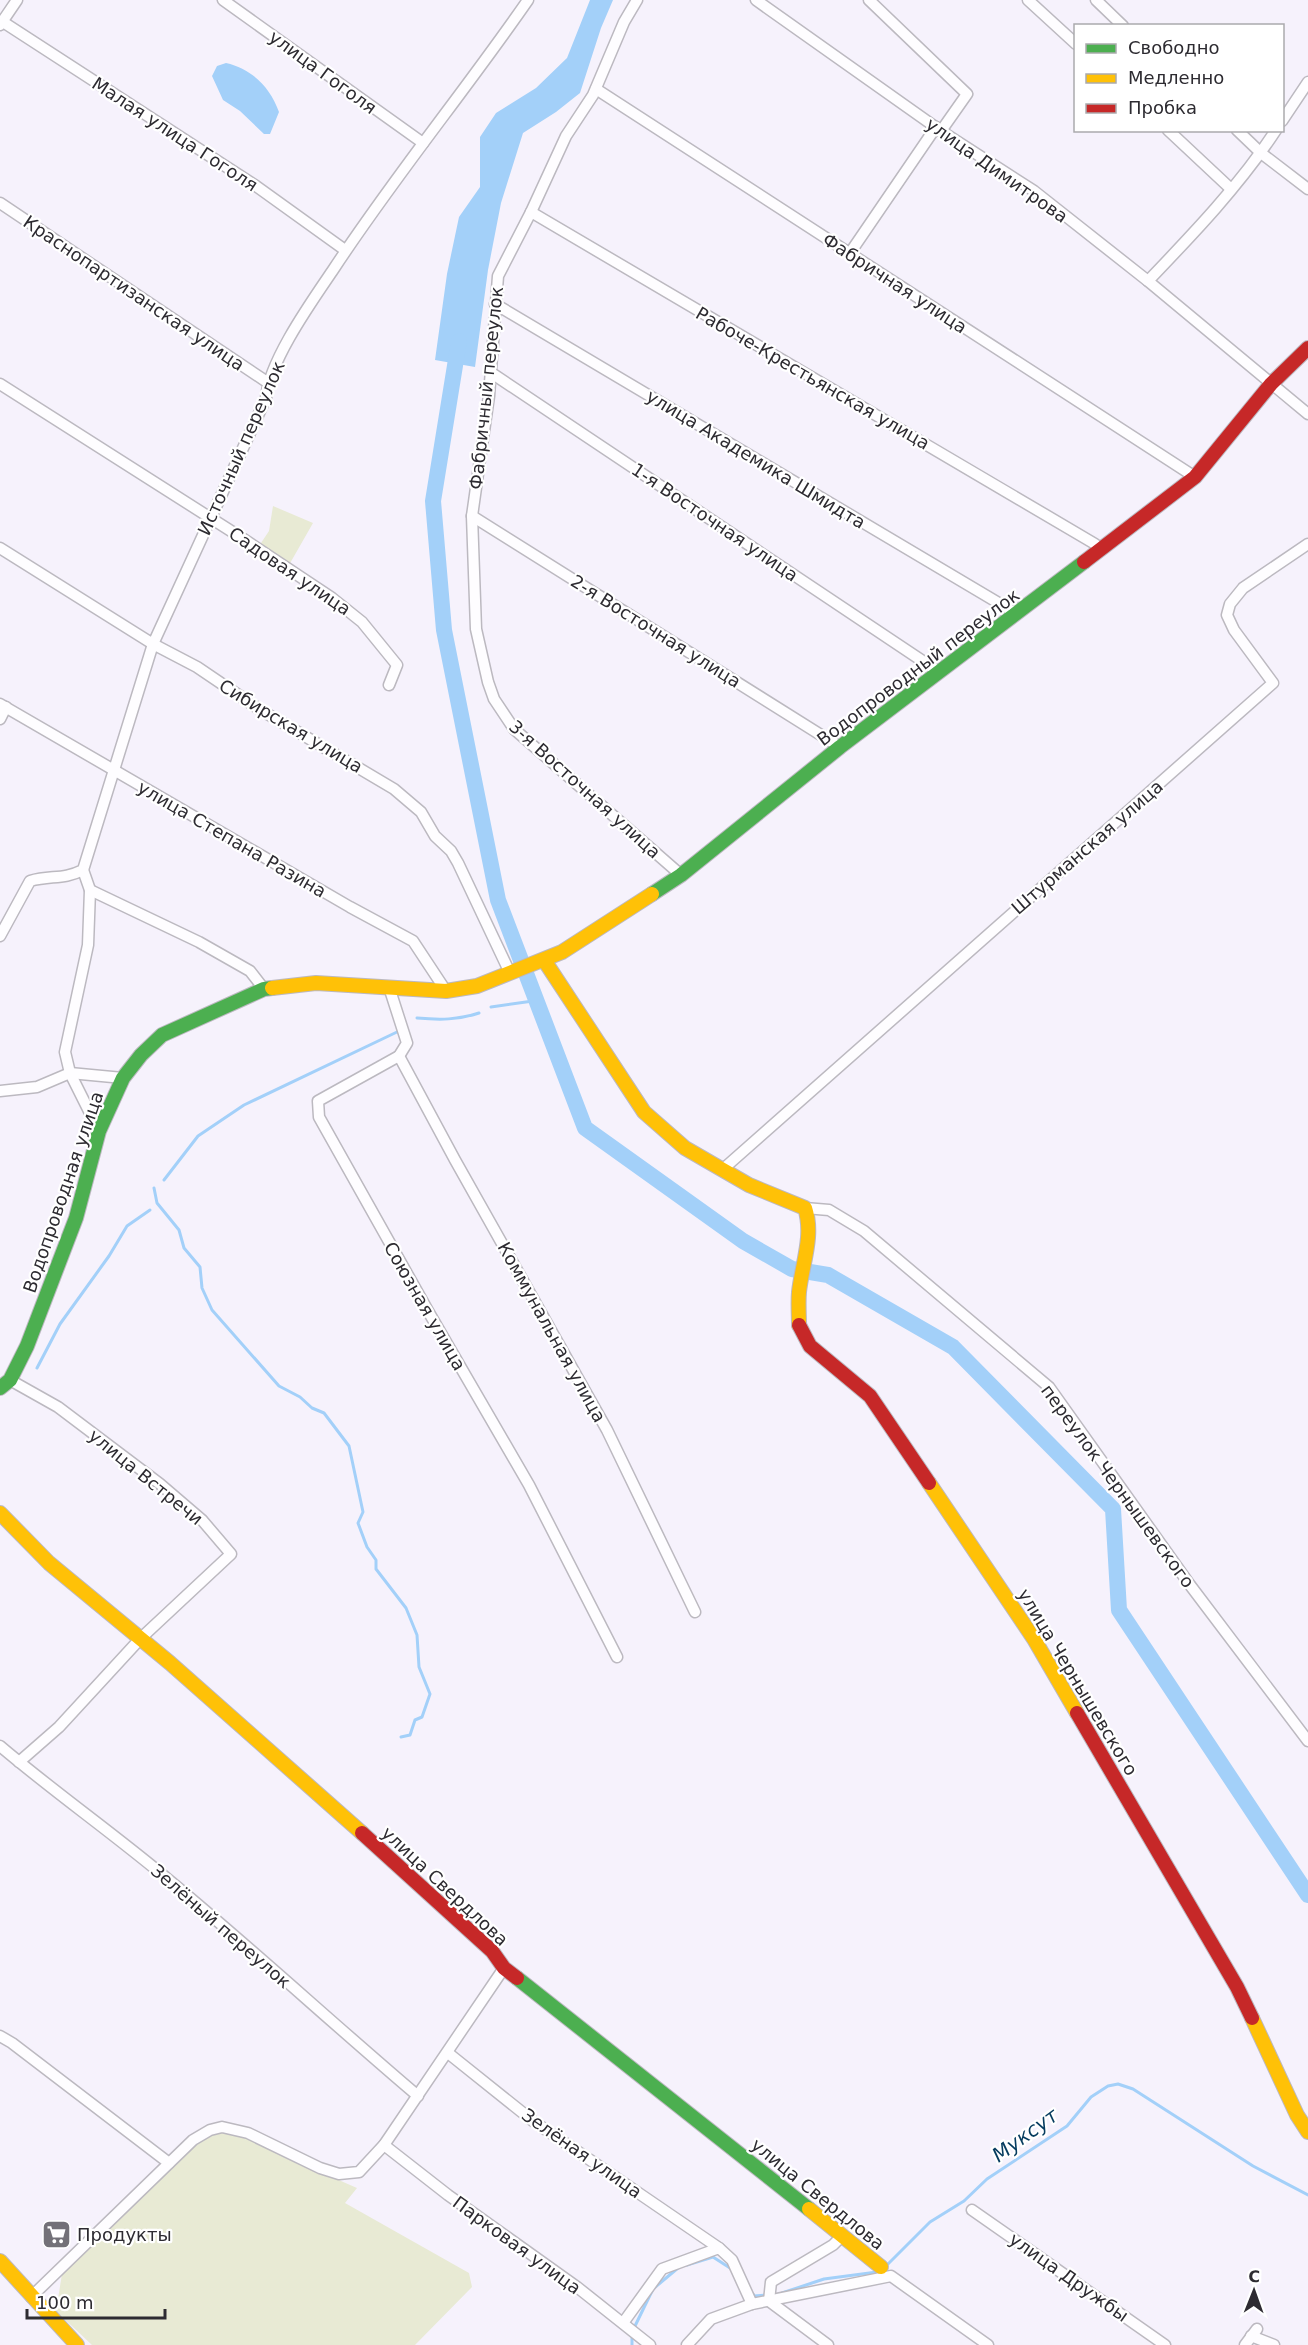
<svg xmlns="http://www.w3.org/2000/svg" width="1308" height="2345" viewBox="0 0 1308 2345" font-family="'DejaVu Sans',sans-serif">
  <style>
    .green { fill: #e8ead4 }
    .water { fill: #a3d0f9 }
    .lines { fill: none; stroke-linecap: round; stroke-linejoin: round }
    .stream { stroke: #a3d0f9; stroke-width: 3 }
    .river { stroke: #a3d0f9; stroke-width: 16 }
    .street-casing { stroke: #bcb9c0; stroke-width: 13 }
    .fast-casing { stroke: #bcb9c0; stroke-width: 16 }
    .slow-casing { stroke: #bcb9c0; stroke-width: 16 }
    .jam-casing { stroke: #bcb9c0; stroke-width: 16 }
    .street { stroke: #fefdff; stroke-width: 10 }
    .fast { stroke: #4caf50; stroke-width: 14 }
    .slow { stroke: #ffc107; stroke-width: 14 }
    .jam { stroke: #c62828; stroke-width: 14 }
    .labels { text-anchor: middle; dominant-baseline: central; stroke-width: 4.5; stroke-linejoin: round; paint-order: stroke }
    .street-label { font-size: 18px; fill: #2d2b31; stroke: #fff }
    .poi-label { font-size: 18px; fill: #2d2b31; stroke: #fff; text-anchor: start }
    .water-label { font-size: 20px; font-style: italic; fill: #063c5f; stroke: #fff }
  </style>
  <rect width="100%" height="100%" fill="#f6f2fc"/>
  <g class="green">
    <polygon points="273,506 313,523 289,565 259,546 269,531"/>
    <path d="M225,2130c46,15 87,39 132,58l-12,15 124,70 3,14 -57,58h-323l-36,-34 6,-37 132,-130 14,-9z"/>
  </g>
  <g class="water">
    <polygon points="590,0 613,0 601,28 580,93 556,112 523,133 501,203 488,270 475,367 435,360 447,274 459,217 480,187 480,137 496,113 536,88 567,58"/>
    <path d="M226,63c26,6 44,24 53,49l-9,22h-6l-24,-23 -17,-11 -11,-24 5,-10z"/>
  </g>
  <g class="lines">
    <g class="stream">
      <polyline points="491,1007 533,1001"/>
      <path d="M417,1018c23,2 41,2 62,-5"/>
      <polyline points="164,1180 198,1136 244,1105 397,1032"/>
      <polyline points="154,1188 157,1203 179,1230 184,1248 200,1267 202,1288 212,1310 279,1386 300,1397 312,1408 324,1413 349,1446 363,1512 358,1523 367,1547 376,1560 376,1569 406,1608 417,1635 419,1667 430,1694 422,1717 415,1720 410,1735 401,1737"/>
      <polyline points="37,1368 60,1324 109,1256 127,1226 150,1210"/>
      <polyline points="687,2265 713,2257 730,2268"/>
      <polyline points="885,2267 930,2222 964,2201 987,2179 1067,2126 1091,2097 1108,2086 1118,2084 1133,2089 1253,2166 1308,2195"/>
      <polyline points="782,2293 824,2279 877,2272"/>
      <polyline points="753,2294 754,2296 766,2295"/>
      <polyline points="635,2326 653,2289 678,2268"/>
      <polyline points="632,2345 632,2338"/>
    </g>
    <polyline class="river" points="459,341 433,501 444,630 498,900 585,1128 743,1241 792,1269 828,1275 953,1347 1113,1509 1119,1610 1308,1895"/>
    <defs>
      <g id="street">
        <polyline points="223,0 423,143"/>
        <polyline points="637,0 624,22 593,95 566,136 531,212 498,276 489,396 472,516 476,629 488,682 494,699 514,729 681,875"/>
        <polyline points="756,0 941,131 1034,191 1148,281 1308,414"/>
        <polyline points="869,0 967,94 941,131"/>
        <polyline points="1028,0 1076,44"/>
        <polyline points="1096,0 1123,26"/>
        <polyline points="3,22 256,186 345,250"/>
        <polyline points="0,25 17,0"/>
        <polyline points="596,89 1195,477"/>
        <polyline points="1282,121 1308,82"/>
        <polyline points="1168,130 1231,189"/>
        <polyline points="1237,130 1261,153 1308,189"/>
        <polyline points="0,203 267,382"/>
        <polyline points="531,212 1095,544 1100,550"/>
        <polyline points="850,253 936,127"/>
        <path d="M1148,281c45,-47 92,-96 128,-151"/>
        <polyline points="495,304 1017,614"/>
        <polyline points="490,372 939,672"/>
        <polyline points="0,384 242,538 332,598 362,622 397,665 389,685"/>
        <polyline points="472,516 840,747"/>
        <polyline points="0,548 153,644 197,667 259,709 394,789 421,812 435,836 451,851 458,863 510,973"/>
        <polyline points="0,704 350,907 413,941 446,991"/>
        <polyline points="0,719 6,707"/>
        <polyline points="83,870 90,890 88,945 65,1052 70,1073 99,1131"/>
        <polyline points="90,890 199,942 250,971 264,989"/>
        <path d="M0,936l30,-55c21,-6 33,-1 53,-11l70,-226 113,-246c3,-37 46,-97 67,-128 61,-93 132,-179 195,-270"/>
        <polyline points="389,987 407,1043 399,1056 318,1101 319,1117 428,1311 529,1485 617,1657"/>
        <polyline points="399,1056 455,1160 607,1430 695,1612"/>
        <polyline points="0,1091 37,1087 70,1073 123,1078"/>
        <polyline points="722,1170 1273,683 1234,630 1227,615 1230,604 1243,588 1308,544"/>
        <polyline points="805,1208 829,1210 864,1231 1049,1387 1190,1585 1308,1741"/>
        <polyline points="10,1380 58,1407 160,1484 202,1520 231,1554 140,1639 59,1727 19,1762"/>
        <path d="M0,1746c53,45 110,85 164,130 86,71 168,147 254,220"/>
        <polyline points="0,2036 12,2043 169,2163"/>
        <polyline points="448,2053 533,2121 719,2248"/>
        <polyline points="384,2145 448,2195 577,2287 650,2345"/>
        <polyline points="972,2210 1165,2345"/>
        <polyline points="31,2297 193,2140 210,2130 222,2127 248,2133 320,2168 339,2174 359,2172 384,2145 504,1968"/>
        <polyline points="623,2323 662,2269 719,2248 732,2260 752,2304 891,2276 988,2345"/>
        <polyline points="1251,2336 1274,2345"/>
        <polyline points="687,2345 711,2319 752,2304"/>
        <polyline points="828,2345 769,2301 771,2282 833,2245 842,2236"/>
        <polyline points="1245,2345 1257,2329"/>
      </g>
      <g id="fast">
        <polyline points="652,894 681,875 840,747 1084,562"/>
        <polyline points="0,1388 10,1380 27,1346 76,1218 99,1131 123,1078 141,1055 162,1035 264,989 272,988"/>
        <polyline points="517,1978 809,2209"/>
      </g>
      <g id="slow">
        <path d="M544,960l100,152 41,36 64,37 56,23c9,28 -3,56 -6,84 -1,11 0,23 0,33"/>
        <polyline points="272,988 316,983 446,991 477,986 562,952 652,894"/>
        <polyline points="929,1483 1034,1639 1077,1713"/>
        <polyline points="0,1513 49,1563 170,1663 362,1833"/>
        <polyline points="1252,2018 1297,2115 1308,2132"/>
        <polyline points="809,2209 881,2267"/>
        <polyline points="0,2261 77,2345"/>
      </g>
      <g id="jam">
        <polyline points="1084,562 1195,477 1271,384 1308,348"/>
        <polyline points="799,1325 810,1346 870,1396 929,1483"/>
        <polyline points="1077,1713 1237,1987 1252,2018"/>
        <polyline points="362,1833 492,1951 504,1968 517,1978"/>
      </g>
    </defs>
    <use href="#street" class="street-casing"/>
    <use href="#fast" class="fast-casing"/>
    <use href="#slow" class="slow-casing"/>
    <use href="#jam" class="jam-casing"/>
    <use href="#street" class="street"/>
    <use href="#fast" class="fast"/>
    <use href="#slow" class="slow"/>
    <use href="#jam" class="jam"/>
  </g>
  <defs>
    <symbol id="supermarket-square" viewBox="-11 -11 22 22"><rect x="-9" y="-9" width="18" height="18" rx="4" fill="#737178" stroke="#fff"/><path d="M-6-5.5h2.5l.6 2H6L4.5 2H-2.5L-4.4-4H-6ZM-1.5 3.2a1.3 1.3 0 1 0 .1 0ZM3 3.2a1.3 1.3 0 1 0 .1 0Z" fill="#fff"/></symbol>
  </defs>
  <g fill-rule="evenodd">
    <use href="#supermarket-square" x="40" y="2218" width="33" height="33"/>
  </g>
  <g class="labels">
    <g class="street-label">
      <text transform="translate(323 72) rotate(36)">улица Гоголя</text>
      <text transform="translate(175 134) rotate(33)">Малая улица Гоголя</text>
      <text transform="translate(997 170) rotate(35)">улица Димитрова</text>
      <text transform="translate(895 283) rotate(33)">Фабричная улица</text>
      <text transform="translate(134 293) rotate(34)">Краснопартизанская улица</text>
      <text transform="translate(813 378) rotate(30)">Рабоче-Крестьянская улица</text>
      <text transform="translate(486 388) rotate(-84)">Фабричный переулок</text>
      <text transform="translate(241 448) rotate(-66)">Источный переулок</text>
      <text transform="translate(756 459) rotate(31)">улица Академика Шмидта</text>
      <text transform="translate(715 522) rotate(34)">1-я Восточная улица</text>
      <text transform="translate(290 571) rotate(34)">Садовая улица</text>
      <text transform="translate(656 631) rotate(32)">2-я Восточная улица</text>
      <text transform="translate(918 667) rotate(-37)">Водопроводный переулок</text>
      <text transform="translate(291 726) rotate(31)">Сибирская улица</text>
      <text transform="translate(585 789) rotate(42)">3-я Восточная улица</text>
      <text transform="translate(232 839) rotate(30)">улица Степана Разина</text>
      <text transform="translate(1087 847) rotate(-41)">Штурманская улица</text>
      <text transform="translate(63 1192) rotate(-71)">Водопроводная улица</text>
      <text transform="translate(425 1306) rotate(60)">Союзная улица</text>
      <text transform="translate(552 1332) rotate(61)">Коммунальная улица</text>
      <text transform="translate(146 1477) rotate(39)">улица Встречи</text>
      <text transform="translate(1118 1486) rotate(54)">переулок Чернышевского</text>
      <text transform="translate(1078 1682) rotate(59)">улица Чернышевского</text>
      <text transform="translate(445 1886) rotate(43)">улица Свердлова</text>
      <text transform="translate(221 1926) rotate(41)">Зелёный переулок</text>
      <text transform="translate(582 2153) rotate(35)">Зелёная улица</text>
      <text transform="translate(818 2194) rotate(39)">улица Свердлова</text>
      <text transform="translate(517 2245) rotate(36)">Парковая улица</text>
      <text transform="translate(1069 2277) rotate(35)">улица Дружбы</text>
    </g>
    <g class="poi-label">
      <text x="77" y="2234">Продукты</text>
    </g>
    <g class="water-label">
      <text transform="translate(1025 2135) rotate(-36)">Муксут</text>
    </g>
  </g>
  <rect x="1074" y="24" width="210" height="108" fill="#ffffff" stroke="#abaaad" stroke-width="1.5"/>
  <rect x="1086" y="44" width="30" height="9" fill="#4caf50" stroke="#abaaad" stroke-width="1.5"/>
  <text x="1128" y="54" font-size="18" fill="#2d2b31">Свободно</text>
  <rect x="1086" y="74" width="30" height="9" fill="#ffc107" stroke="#abaaad" stroke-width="1.5"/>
  <text x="1128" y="84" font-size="18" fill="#2d2b31">Медленно</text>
  <rect x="1086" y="104" width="30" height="9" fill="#c62828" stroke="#abaaad" stroke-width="1.5"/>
  <text x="1128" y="114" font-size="18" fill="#2d2b31">Пробка</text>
  <g transform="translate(1254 2291) rotate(1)" stroke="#ffffff" stroke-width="4.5" paint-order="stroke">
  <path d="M0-4.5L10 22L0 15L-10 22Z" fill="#2d2b31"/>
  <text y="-9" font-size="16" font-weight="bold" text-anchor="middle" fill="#2d2b31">С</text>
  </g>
  <path d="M27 2309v9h138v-9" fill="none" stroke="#2d2b31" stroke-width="3"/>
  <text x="36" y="2309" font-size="18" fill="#2d2b31" stroke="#ffffff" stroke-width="4.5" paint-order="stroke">100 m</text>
</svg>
